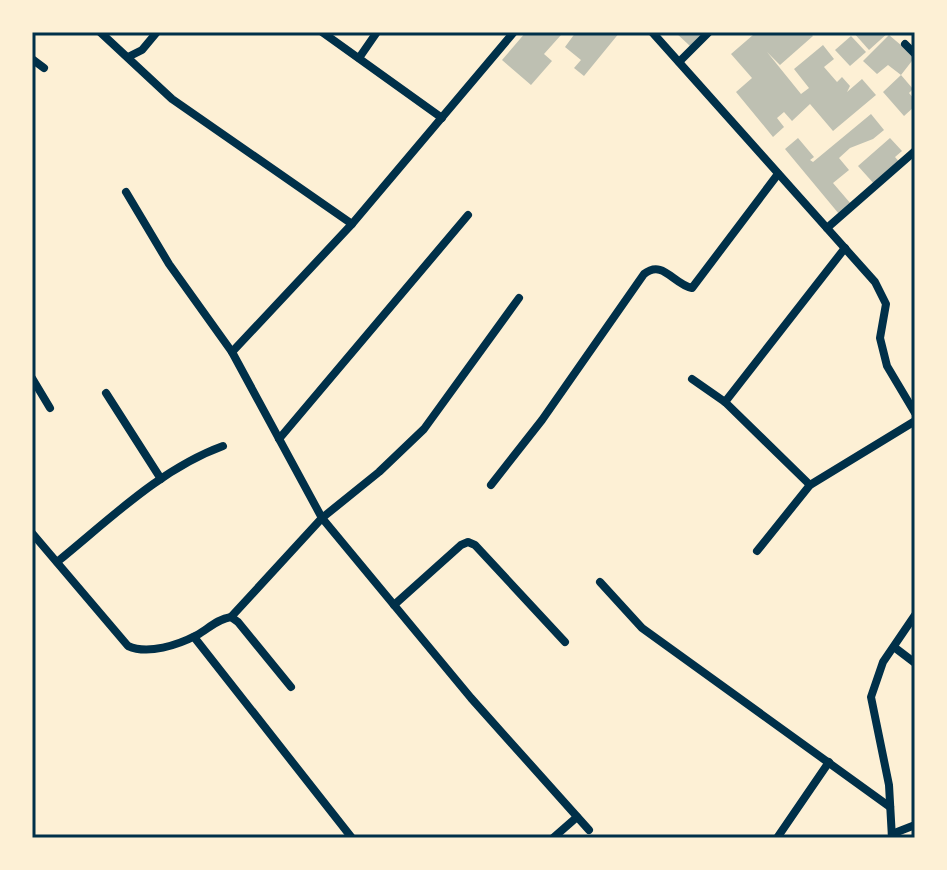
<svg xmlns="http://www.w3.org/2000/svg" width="947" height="870" viewBox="0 0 947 870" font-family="'Golos Text',sans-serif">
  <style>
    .building { fill: #bec0b2 }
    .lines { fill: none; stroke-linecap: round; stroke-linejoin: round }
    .minor { stroke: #003049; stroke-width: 8 }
    .neatline { fill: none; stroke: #003049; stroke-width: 3 }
  </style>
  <rect width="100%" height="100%" fill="#fdf0d5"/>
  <g class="building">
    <polygon points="526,32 557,32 561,35 544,54 552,61 531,85 502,60"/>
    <polygon points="576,32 620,32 584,76 574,68 581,60 565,47"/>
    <polygon points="675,32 703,32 690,46"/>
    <polygon points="751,32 809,32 813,36 780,65 767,52 801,94 809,88 794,69 823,45 834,59 824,67 837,82 842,77 850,86 847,92 862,79 876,95 833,131 810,104 792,121 784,112 777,118 784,127 773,137 736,92 752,78 731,54 753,35"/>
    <polygon points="853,32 889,32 869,50"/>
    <polygon points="889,35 915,57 901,75 888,65 877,74 863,61"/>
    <polygon points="851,36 866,52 850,66 835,50"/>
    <polygon points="901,75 913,89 909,93 915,100 915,106 904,116 883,92"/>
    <polygon points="871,114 884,130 873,139 850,148 839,158 849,170 833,183 851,204 839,214 785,149 798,138 814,157 810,160 813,162"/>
    <polygon points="890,138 902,151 895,157 901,164 876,186 858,166"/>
  </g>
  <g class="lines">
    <g class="minor">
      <polyline points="100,32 172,99 352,224"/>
      <polyline points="322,32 442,118"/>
      <polyline points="652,32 875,282 886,304 880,338 887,366 915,413"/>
      <polyline points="905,44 915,54"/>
      <polyline points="128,57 142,50 157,32"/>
      <polyline points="359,58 377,32"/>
      <polyline points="32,59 44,68"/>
      <polyline points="679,62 709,32"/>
      <polyline points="126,192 169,264 232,352 322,518 471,698 589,830"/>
      <polyline points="827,228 915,151"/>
      <polyline points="232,352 352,224 514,32"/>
      <polyline points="32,378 50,408"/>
      <polyline points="692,379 725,402 810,485"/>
      <polyline points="106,393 161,479"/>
      <polyline points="725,402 845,248"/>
      <polyline points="279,439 468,215"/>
      <path d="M491,485l51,-65 102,-146c19,-15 29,10 48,14l86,-114"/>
      <path d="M32,533l96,113c20,9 50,-1 69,-11 11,-6 20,-16 34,-18l7,5 53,65"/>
      <polyline points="757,551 810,485 915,421"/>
      <path d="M57,562c52,-42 103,-93 166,-116"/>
      <polyline points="600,582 642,628 890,807"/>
      <polyline points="394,605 461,545 468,542 475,545 565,642"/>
      <polyline points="231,617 322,518 379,472 424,429 519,298"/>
      <polyline points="194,637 352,838"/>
      <polyline points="894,647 915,663"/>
      <polyline points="892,834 915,825"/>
      <polyline points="553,838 577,817"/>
      <polyline points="777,838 829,762"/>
      <polyline points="892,838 889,785 871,697 883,662 915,615"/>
    </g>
  </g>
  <rect width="947" height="870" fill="none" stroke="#fdf0d5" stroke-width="68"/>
  <rect x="34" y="34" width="879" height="802" class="neatline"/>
</svg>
